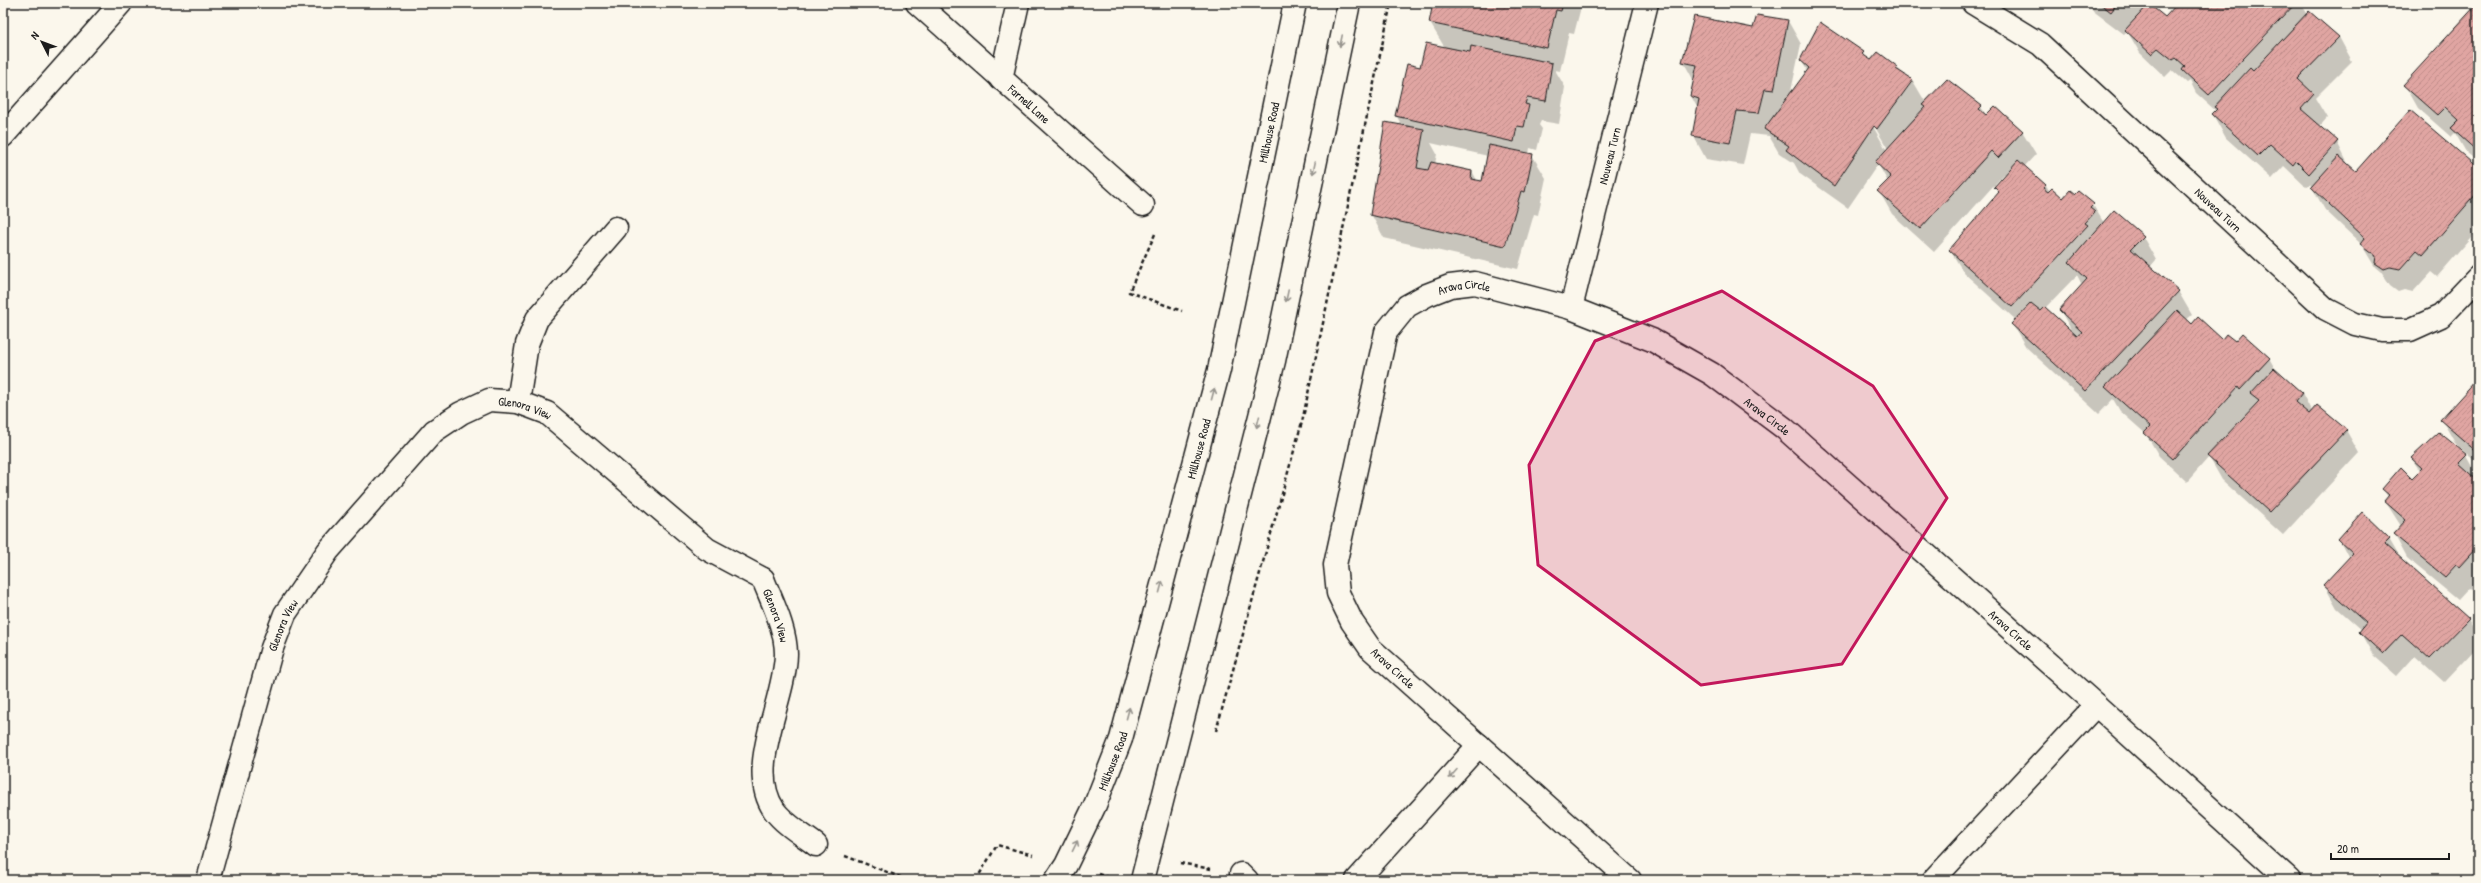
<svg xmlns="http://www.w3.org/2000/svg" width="2481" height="883" viewBox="0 0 2481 883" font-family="'Patrick Hand',sans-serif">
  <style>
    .shadow { fill: #0003; fill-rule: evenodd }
    .building { fill: url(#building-hatch); stroke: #1c1c1c }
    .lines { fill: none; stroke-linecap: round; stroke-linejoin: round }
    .lane-casing { stroke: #1c1c1c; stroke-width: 25 }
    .street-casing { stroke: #1c1c1c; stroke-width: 25 }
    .secondary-casing { stroke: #1c1c1c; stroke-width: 25 }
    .path { stroke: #1c1c1c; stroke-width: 2.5; stroke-dasharray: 4 3; stroke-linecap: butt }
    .lane { stroke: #fbf7ec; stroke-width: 22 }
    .street { stroke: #fbf7ec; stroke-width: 22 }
    .secondary { stroke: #fbf7ec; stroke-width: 22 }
    .oneway { stroke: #97948e }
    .marked { fill: #c2185b; fill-opacity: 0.2; stroke: #c2185b; stroke-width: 3; stroke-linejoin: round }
    .labels { text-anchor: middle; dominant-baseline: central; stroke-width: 3; stroke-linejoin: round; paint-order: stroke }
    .street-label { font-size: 12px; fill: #1c1c1c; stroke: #fbf7ec }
  </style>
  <defs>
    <pattern id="building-hatch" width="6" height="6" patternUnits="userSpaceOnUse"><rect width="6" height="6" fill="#e0a5a2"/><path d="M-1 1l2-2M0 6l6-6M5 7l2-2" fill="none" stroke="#c08d8b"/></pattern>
  </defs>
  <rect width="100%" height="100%" fill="#fbf7ec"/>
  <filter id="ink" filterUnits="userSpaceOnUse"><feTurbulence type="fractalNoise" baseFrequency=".025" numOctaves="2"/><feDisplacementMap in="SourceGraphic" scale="8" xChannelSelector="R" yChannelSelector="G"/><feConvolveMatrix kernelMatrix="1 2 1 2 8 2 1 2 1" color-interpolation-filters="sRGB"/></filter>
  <g filter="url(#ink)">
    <g class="shadow">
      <path d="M1434,3h148l-8,31 -5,-1 -9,38 -5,-1 10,17 -6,37 -18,-3 -2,4 3,4 -5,21 -7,-2 -1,6 3,1 14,23 -8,37 -4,-1 -16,55 -134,-31 -13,-24 31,-88 -6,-11 25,-47 24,-20 -15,-25zM1431,143l57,13 -5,27 -5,-1 -6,-11 -37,-7 2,-10z"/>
      <polygon points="2088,3 2145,3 2148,7 2165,19 2180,3 2300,3 2307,15 2310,12 2339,37 2352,61 2315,98 2327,118 2320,126 2337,142 2349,166 2356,172 2478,169 2478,230 2437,277 2431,272 2413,292 2404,290 2398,292 2390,286 2381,272 2375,267 2361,244 2325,210 2310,184 2306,187 2284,166 2272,179 2226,138 2213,115 2216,111 2196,93 2190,81 2187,83 2172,70 2165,77 2140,53 2127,31 2124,34 2092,10"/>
      <polygon points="2478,5 2478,162 2466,152 2455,133 2451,137 2418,108 2405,85"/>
      <path d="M1788,21l13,23 -11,52 18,-24 -7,-12 19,-37 44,30 3,6 30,9 16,13 13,22 55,4 6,9 35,15 14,23 -12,13 22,18 4,7 13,7 30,6 11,18 10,-11 29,25 13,23 -6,7 28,24 14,24 -6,5 36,20 13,3 34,15 8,14 25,21 10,19 34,18 13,23 -76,82 -61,-55 -13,-23 -22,25 -28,-26 -13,-22 -26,-23 -7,-12 -14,15 -73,-67 -14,-23 4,-4 -52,-47 -14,-23 49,-56 -5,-9 -60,67 -42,-38 -13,-23 9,-9 -10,-18 -30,44 -48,-34 -6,-11 -15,-10 -10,-17 -19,-2 -7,31 -37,-6 -13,-24 5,-26 -7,-13 3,-15 -11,-20 70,-32zM1872,122l16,27 -1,2 -16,-28zM2004,174l2,1 -10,11 -1,-2zM2077,275l5,10 -22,25 13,23 -28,-25z"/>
      <polygon points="2478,380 2478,464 2455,443 2442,420"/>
      <polygon points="2466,456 2478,477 2478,583 2472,589 2469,588 2458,600 2407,558 2394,534 2401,526 2385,501 2388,497 2383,489 2412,479 2420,471 2412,459"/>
      <polygon points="2339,539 2389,539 2400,558 2468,619 2478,636 2478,646 2444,682 2415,656 2397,676 2373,655 2360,632 2362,630 2337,608 2324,585 2349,558"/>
    </g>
    <g class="building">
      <polygon points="1433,3 1563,3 1561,11 1556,10 1547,48 1429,23"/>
      <polygon points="2099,3 2118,3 2111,12"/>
      <polygon points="2178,3 2296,3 2209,95 2182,70 2185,66 2176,58 2173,60 2158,48 2151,54 2125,30 2149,4 2165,17"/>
      <polygon points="2478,3 2478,152 2451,128 2459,120 2445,107 2437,115 2403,85"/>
      <polygon points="2309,11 2339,37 2298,79 2314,94 2301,109 2338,141 2309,174 2296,161 2293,165 2270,144 2258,156 2212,114 2217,109 2214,107 2250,68 2253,71"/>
      <polygon points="1757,15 1788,20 1774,90 1765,89 1759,113 1737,111 1730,143 1692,136 1699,99 1690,96 1697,65 1682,62 1694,16 1753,28"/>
      <polygon points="1820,22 1864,52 1862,54 1871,60 1878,52 1898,67 1896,69 1913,80 1877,129 1874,126 1834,186 1786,150 1789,146 1764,129 1809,68 1800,60"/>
      <polygon points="1426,43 1470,52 1471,46 1552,63 1546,101 1527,98 1525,104 1529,105 1524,127 1517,126 1514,142 1395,116 1407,64 1420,67"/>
      <polygon points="1947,79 1982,106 1979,109 1986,115 1995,106 2023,131 1998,158 1991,151 1920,229 1877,191 1891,177 1875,162 1925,107 1922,105"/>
      <polygon points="2410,110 2478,168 2478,192 2423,255 2417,250 2400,269 2390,267 2384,269 2375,263 2376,256 2360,244 2365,238 2311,187 2339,156 2356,171"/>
      <polygon points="1385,122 1424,129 1417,168 1428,170 1431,162 1472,171 1471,179 1482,181 1489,145 1533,154 1525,192 1521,191 1505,246 1370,215"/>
      <polygon points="2018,160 2046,185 2043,188 2048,192 2052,188 2063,198 2070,190 2075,194 2078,191 2094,204 2090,208 2095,212 2085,223 2088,225 2012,307 1949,250 1999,192 1994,187"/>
      <polygon points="2114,210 2144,236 2131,249 2179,291 2085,391 2011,324 2031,303 2041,311 2045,307 2077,336 2082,332 2059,310 2087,279 2069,262"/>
      <polygon points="2177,310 2192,324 2198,317 2222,339 2226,334 2235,341 2242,333 2270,358 2240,390 2238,387 2173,459 2144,433 2150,427 2105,387"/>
      <polygon points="2274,368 2302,393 2295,402 2309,414 2317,405 2347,430 2269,512 2207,456 2259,401 2250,394"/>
      <polygon points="2478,378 2478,453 2440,420"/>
      <polygon points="2439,432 2467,455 2459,463 2478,480 2478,546 2459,567 2456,565 2445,577 2393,534 2406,520 2384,501 2389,495 2382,489 2401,467 2412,478 2422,468 2411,458"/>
      <polygon points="2362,512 2390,539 2385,544 2469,619 2430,659 2402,634 2383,654 2359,632 2366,623 2323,585 2353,553 2338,539"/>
    </g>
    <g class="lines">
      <defs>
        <g id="lane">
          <polyline points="1001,79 1018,3"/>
          <polyline points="518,402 527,344 537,319 616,228"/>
          <path id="s1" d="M763,579c9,23 23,50 23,75 -1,48 -41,113 -12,156 10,14 29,25 42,35"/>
          <polyline points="1241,874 1247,880"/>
          <polyline points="1357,880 1479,745"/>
        </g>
        <g id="street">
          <path id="s2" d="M917,3l226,202"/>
          <path id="s3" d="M1973,3l67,41 286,265 29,15 27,6h28l31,-14 37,-39"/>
          <polyline points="3,136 121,3"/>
          <path id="s4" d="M1571,308l76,-305"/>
          <path id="s5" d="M208,880l64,-232 13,-34 43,-63 106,-120 27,-18 28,-13 29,2 29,11 160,136 56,30"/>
          <path id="s6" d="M1630,880l-260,-232 -18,-26 -14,-29 -3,-28 51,-233 21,-26 20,-11 23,-9 25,-3 96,25 81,32 60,34 72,54 312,277 193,175"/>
          <polyline points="1933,880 2096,705"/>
        </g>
        <g id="secondary">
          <path id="s7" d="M1056,880l10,-15 29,-60 26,-66 98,-369 76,-367"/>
          <polyline points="1142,880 1274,361 1349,3"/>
        </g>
      </defs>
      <use href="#lane" class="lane-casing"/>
      <use href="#street" class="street-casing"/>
      <use href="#secondary" class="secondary-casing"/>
      <g class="path">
        <polyline points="1155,234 1129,292 1182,311"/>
        <polyline points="1216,731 1302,422 1391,3"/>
        <polyline points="845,856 908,880"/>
        <polyline points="1180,863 1211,869"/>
        <polyline points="1098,874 1110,878"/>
        <polyline points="976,880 997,845 1033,855"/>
      </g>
      <use href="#lane" class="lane"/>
      <use href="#street" class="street"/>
      <use href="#secondary" class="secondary"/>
    </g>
    <defs><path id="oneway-shaft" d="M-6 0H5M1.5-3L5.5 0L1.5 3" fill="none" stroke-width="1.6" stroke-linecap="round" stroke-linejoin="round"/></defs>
    <g class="oneway">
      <use href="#oneway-shaft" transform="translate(1341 41) rotate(102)"/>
      <use href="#oneway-shaft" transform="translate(1314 168) rotate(102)"/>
      <use href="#oneway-shaft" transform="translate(1287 296) rotate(102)"/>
      <use href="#oneway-shaft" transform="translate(1213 394) rotate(-75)"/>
      <use href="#oneway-shaft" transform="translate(1258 422) rotate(104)"/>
      <use href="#oneway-shaft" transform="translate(1161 587) rotate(-75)"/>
      <use href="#oneway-shaft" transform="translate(1128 713) rotate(-75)"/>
      <use href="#oneway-shaft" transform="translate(1453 774) rotate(132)"/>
      <use href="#oneway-shaft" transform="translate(1075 846) rotate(-64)"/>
    </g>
  </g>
  <path class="marked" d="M1722,291l151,95 74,112 -105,166 -141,21 -163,-120 -9,-100 66,-124z"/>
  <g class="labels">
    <g class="street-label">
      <text stroke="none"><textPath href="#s2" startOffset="151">Farnell Lane</textPath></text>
      <text stroke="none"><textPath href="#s7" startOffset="780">Millhouse Road</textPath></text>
      <text stroke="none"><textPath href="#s4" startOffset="157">Nouveau Turn</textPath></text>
      <text stroke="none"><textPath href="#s3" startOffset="322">Nouveau Turn</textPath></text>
      <text stroke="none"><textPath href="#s6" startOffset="774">Arava Circle</textPath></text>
      <text stroke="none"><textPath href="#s5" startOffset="614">Glenora View</textPath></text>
      <text stroke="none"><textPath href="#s6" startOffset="1110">Arava Circle</textPath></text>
      <text stroke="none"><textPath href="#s7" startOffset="456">Millhouse Road</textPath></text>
      <text stroke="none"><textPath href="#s1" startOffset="39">Glenora View</textPath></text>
      <text stroke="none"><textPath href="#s5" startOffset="266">Glenora View</textPath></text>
      <text stroke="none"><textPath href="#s6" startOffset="1434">Arava Circle</textPath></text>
      <text transform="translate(1393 668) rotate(42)">Arava Circle</text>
      <text stroke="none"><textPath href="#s7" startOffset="132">Millhouse Road</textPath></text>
    </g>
  </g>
  <rect width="2481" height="883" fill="none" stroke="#fbf7ec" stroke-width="16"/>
  <rect x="8" y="8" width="2465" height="867" fill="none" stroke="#1c1c1c" stroke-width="1.5" filter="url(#ink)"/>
  <g transform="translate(42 42) rotate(312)" stroke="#fbf7ec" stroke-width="3" paint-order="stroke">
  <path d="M0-3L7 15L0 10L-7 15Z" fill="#1c1c1c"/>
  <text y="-6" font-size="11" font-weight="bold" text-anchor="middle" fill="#1c1c1c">N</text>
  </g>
  <path d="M2331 853v6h118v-6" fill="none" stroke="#1c1c1c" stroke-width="2"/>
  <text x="2337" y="853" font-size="12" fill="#1c1c1c" stroke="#fbf7ec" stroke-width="3" paint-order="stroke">20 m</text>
</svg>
